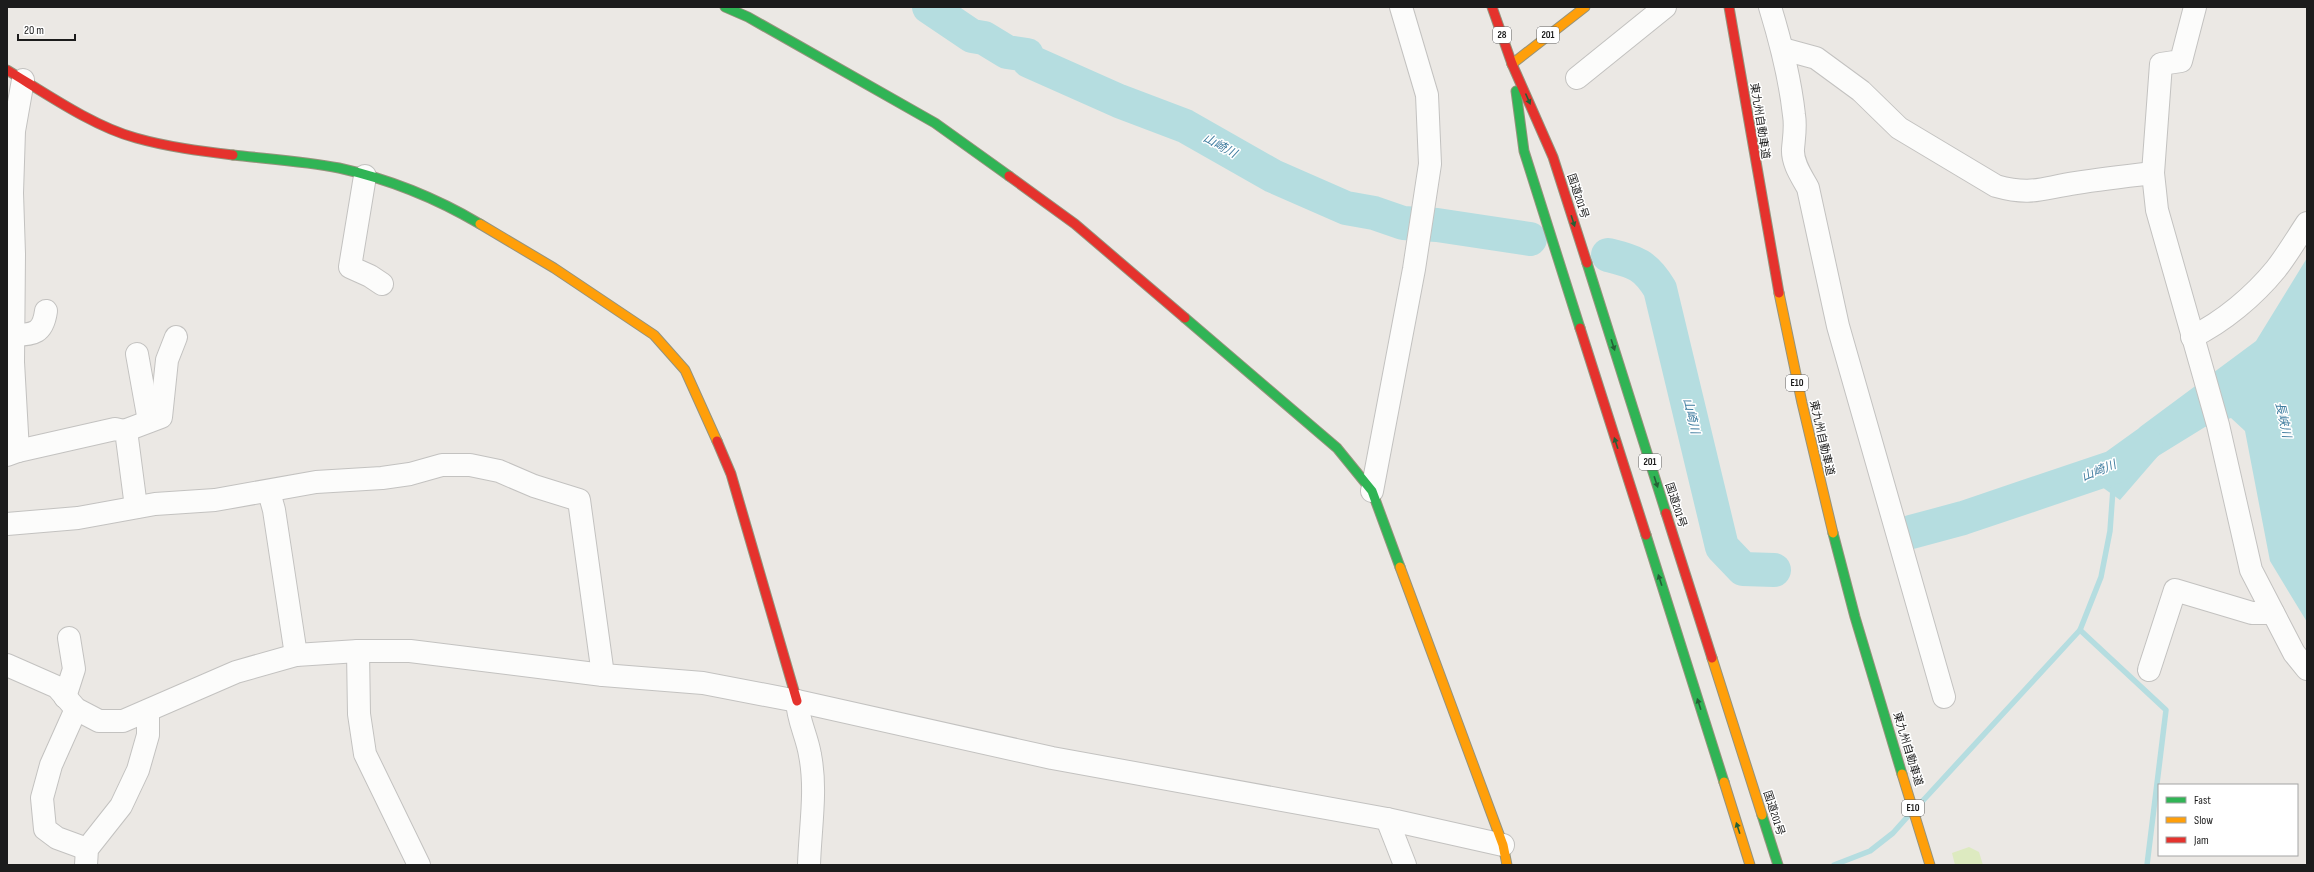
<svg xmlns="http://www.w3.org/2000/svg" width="2314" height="872" viewBox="0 0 2314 872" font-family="'Sofia Sans Condensed','Noto Sans JP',sans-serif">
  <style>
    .grass { fill: #ddeac0 }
    .water { fill: #b5dde0 }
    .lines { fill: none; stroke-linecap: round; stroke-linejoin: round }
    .stream { stroke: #b5dde0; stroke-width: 5.5 }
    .river { stroke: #b5dde0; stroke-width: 34 }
    .street-casing { stroke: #c3c2c0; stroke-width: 24 }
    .fast-casing { stroke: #95937c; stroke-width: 11 }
    .slow-casing { stroke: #95937c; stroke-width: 11 }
    .jam-casing { stroke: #95937c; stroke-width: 11 }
    .street { stroke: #fcfcfb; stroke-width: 22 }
    .fast { stroke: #30b455; stroke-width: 9 }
    .slow { stroke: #ff9f0a; stroke-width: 9 }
    .jam { stroke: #e5322d; stroke-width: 9 }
    .oneway { fill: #256036 }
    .labels { text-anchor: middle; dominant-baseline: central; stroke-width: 3; stroke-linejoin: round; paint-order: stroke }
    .shield { fill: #fff; stroke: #606060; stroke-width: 1 }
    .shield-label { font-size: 10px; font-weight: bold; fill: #1c1c1c }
    .street-label { font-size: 11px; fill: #1c1c1c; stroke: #fff }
    .water-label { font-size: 12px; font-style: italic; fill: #3f7c9f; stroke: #fff }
  </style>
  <rect width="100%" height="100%" fill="#ebe8e4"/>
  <polygon class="grass" points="1969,847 1979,852 1983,865 1955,865 1952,853"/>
  <polygon class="water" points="2307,258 2307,622 2270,561 2245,431 2231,418 2205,427 2158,456 2120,500 2102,487 2109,462 2140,427 2256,341"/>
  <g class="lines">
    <g class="stream">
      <polyline points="2080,630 2166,710 2147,865"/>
      <polyline points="1918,806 2080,630 2101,577 2110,531 2113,489"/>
      <polyline points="1834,865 1870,851 1893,833 1909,815"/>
    </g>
    <g class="river">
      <polyline points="929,7 972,36 984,38 1007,52 1027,55 1029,61 1119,101 1185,126 1273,176 1346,208 1374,213 1403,223 1437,225 1530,239"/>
      <path d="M1608,255c27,7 37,9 52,34l62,258 21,22 31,1"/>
      <polyline points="1911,532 1963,518 2114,467 2146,444"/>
    </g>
    <defs>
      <g id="street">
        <path d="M1770,7c11,36 20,71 24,108 2,12 0,22 -1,34 -1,14 9,28 15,39l30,138 106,371"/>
        <polyline points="2195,7 2181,61 2161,64 2153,173 2157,210 2218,425 2251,570 2294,653 2307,669"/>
        <path d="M1783,49l33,9 45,33 38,37 97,58c36,10 45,2 80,-3 25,-4 51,-7 77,-10"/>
        <polyline points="1577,78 1665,7"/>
        <polyline points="365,176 350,267 370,276 382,284"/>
        <path d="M13,335c21,0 30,-2 33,-24"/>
        <path d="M2192,337c31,-15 62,-41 84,-68 11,-14 21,-31 31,-46"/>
        <polyline points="137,354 149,421"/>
        <polyline points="124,431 161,417 167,360 176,337"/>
        <polyline points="18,451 115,429 124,431 127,438 136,507"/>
        <polyline points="7,455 18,451 13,362 14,254 12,193 14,131 23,80"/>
        <polyline points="1372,491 1414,269 1430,164 1427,95 1401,7"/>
        <polyline points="269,492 274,510 296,655"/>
        <polyline points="7,524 78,518 155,504 215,500 316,482 382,478 410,474 442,465 470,465 499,471 534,486 579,500 603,675"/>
        <polyline points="358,651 359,714 365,754 419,865"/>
        <polyline points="7,665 57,687 76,709 99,721 123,721 236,672 296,655 358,651 410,651 603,675 703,683 797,701 1052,758 1387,819 1503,845"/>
        <polyline points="2149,670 2175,590 2252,613 2273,613"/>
        <polyline points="65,697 74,669 69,638"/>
        <path d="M797,701c1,20 10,35 13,54 7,35 0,74 -1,110"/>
        <polyline points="76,709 51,765 42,798 45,829 57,838 87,849"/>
        <polyline points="1387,819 1405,865"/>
        <polyline points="86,865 87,849 121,806 138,770 148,735 148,711"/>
      </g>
      <g id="fast">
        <polyline points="725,7 748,17 935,123 1009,176"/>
        <polyline points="1516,91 1524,151 1580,328"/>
        <path d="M233,155c35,4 71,6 106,13 50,11 97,30 141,56"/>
        <polyline points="1587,263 1666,513"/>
        <polyline points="1185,318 1337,448 1372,491 1400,567"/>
        <polyline points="1833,533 1855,617 1902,774"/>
        <polyline points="1646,535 1724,782"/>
        <polyline points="1762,815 1778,865"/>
      </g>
      <g id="slow">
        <polyline points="1512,64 1585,7"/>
        <polyline points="480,224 554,268 654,335 685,370 717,441"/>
        <polyline points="1779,293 1802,403 1833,533"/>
        <polyline points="1400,567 1503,845 1507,865"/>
        <polyline points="1712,658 1762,815"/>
        <polyline points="1902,774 1930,865"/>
        <polyline points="1724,782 1750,865"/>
      </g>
      <g id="jam">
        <polyline points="1492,7 1512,64"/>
        <polyline points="1729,7 1779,293"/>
        <polyline points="1512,64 1553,157 1587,263"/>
        <path d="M7,70c38,23 87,57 129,68 32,9 64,13 97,17"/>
        <polyline points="1009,176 1075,224 1185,318"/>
        <polyline points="1580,328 1646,535"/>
        <polyline points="717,441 731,474 797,701"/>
        <polyline points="1666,513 1712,658"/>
      </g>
    </defs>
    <use href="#street" class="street-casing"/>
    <use href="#fast" class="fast-casing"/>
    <use href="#slow" class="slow-casing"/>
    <use href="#jam" class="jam-casing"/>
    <use href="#street" class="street"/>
    <use href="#fast" class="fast"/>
    <use href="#slow" class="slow"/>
    <use href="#jam" class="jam"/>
  </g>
  <defs><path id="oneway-solid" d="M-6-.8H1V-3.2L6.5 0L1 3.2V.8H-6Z"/></defs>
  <g class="oneway">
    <use href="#oneway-solid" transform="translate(1528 99) rotate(66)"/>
    <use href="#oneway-solid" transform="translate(1573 221) rotate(72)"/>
    <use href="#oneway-solid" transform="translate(1613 345) rotate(72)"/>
    <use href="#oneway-solid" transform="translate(1616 443) rotate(-108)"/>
    <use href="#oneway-solid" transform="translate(1656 482) rotate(72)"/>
    <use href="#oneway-solid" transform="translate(1660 580) rotate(-108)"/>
    <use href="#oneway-solid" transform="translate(1699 704) rotate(-108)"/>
    <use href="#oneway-solid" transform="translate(1738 828) rotate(-108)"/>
  </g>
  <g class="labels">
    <g class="shield">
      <rect x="1493" y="27" width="18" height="16" rx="3"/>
      <rect x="1537" y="27" width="22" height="16" rx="3"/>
      <rect x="1786" y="375" width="22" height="16" rx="3"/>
      <rect x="1639" y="454" width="22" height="16" rx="3"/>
      <rect x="1902" y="800" width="22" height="16" rx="3"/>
    </g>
    <g class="shield-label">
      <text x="1502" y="35">28</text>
      <text x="1548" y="35">201</text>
      <text x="1797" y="383">E10</text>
      <text x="1650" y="462">201</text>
      <text x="1913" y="808">E10</text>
    </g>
    <g class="street-label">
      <text transform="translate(1760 121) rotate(81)">東九州自動車道</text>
      <text transform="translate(1578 196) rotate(72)">国道201号</text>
      <text transform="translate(1822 438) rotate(77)">東九州自動車道</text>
      <text transform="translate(1676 505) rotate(72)">国道201号</text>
      <text transform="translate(1908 749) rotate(73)">東九州自動車道</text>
      <text transform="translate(1774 813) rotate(72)">国道201号</text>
    </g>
    <g class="water-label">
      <text transform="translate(1220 146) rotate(29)">山崎川</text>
      <text transform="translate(1691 416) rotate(77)">山崎川</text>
      <text transform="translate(2283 420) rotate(78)">長峡川</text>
      <text transform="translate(2099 471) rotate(-22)">山崎川</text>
    </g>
  </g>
  <rect width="2314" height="872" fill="none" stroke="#1c1c1c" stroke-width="16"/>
  <rect x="2158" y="784" width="140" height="72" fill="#ffffff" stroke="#a4a4a4"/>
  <rect x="2166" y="797" width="20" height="6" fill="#30b455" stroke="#a4a4a4"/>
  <text x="2194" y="804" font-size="12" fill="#1c1c1c">Fast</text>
  <rect x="2166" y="817" width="20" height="6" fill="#ff9f0a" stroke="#a4a4a4"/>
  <text x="2194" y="824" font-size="12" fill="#1c1c1c">Slow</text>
  <rect x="2166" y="837" width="20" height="6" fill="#e5322d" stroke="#a4a4a4"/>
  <text x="2194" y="844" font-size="12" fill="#1c1c1c">Jam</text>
  <path d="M18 34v6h57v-6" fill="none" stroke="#1c1c1c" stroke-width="2"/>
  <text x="24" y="34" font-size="12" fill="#1c1c1c" stroke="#ffffff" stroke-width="3" paint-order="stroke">20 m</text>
</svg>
